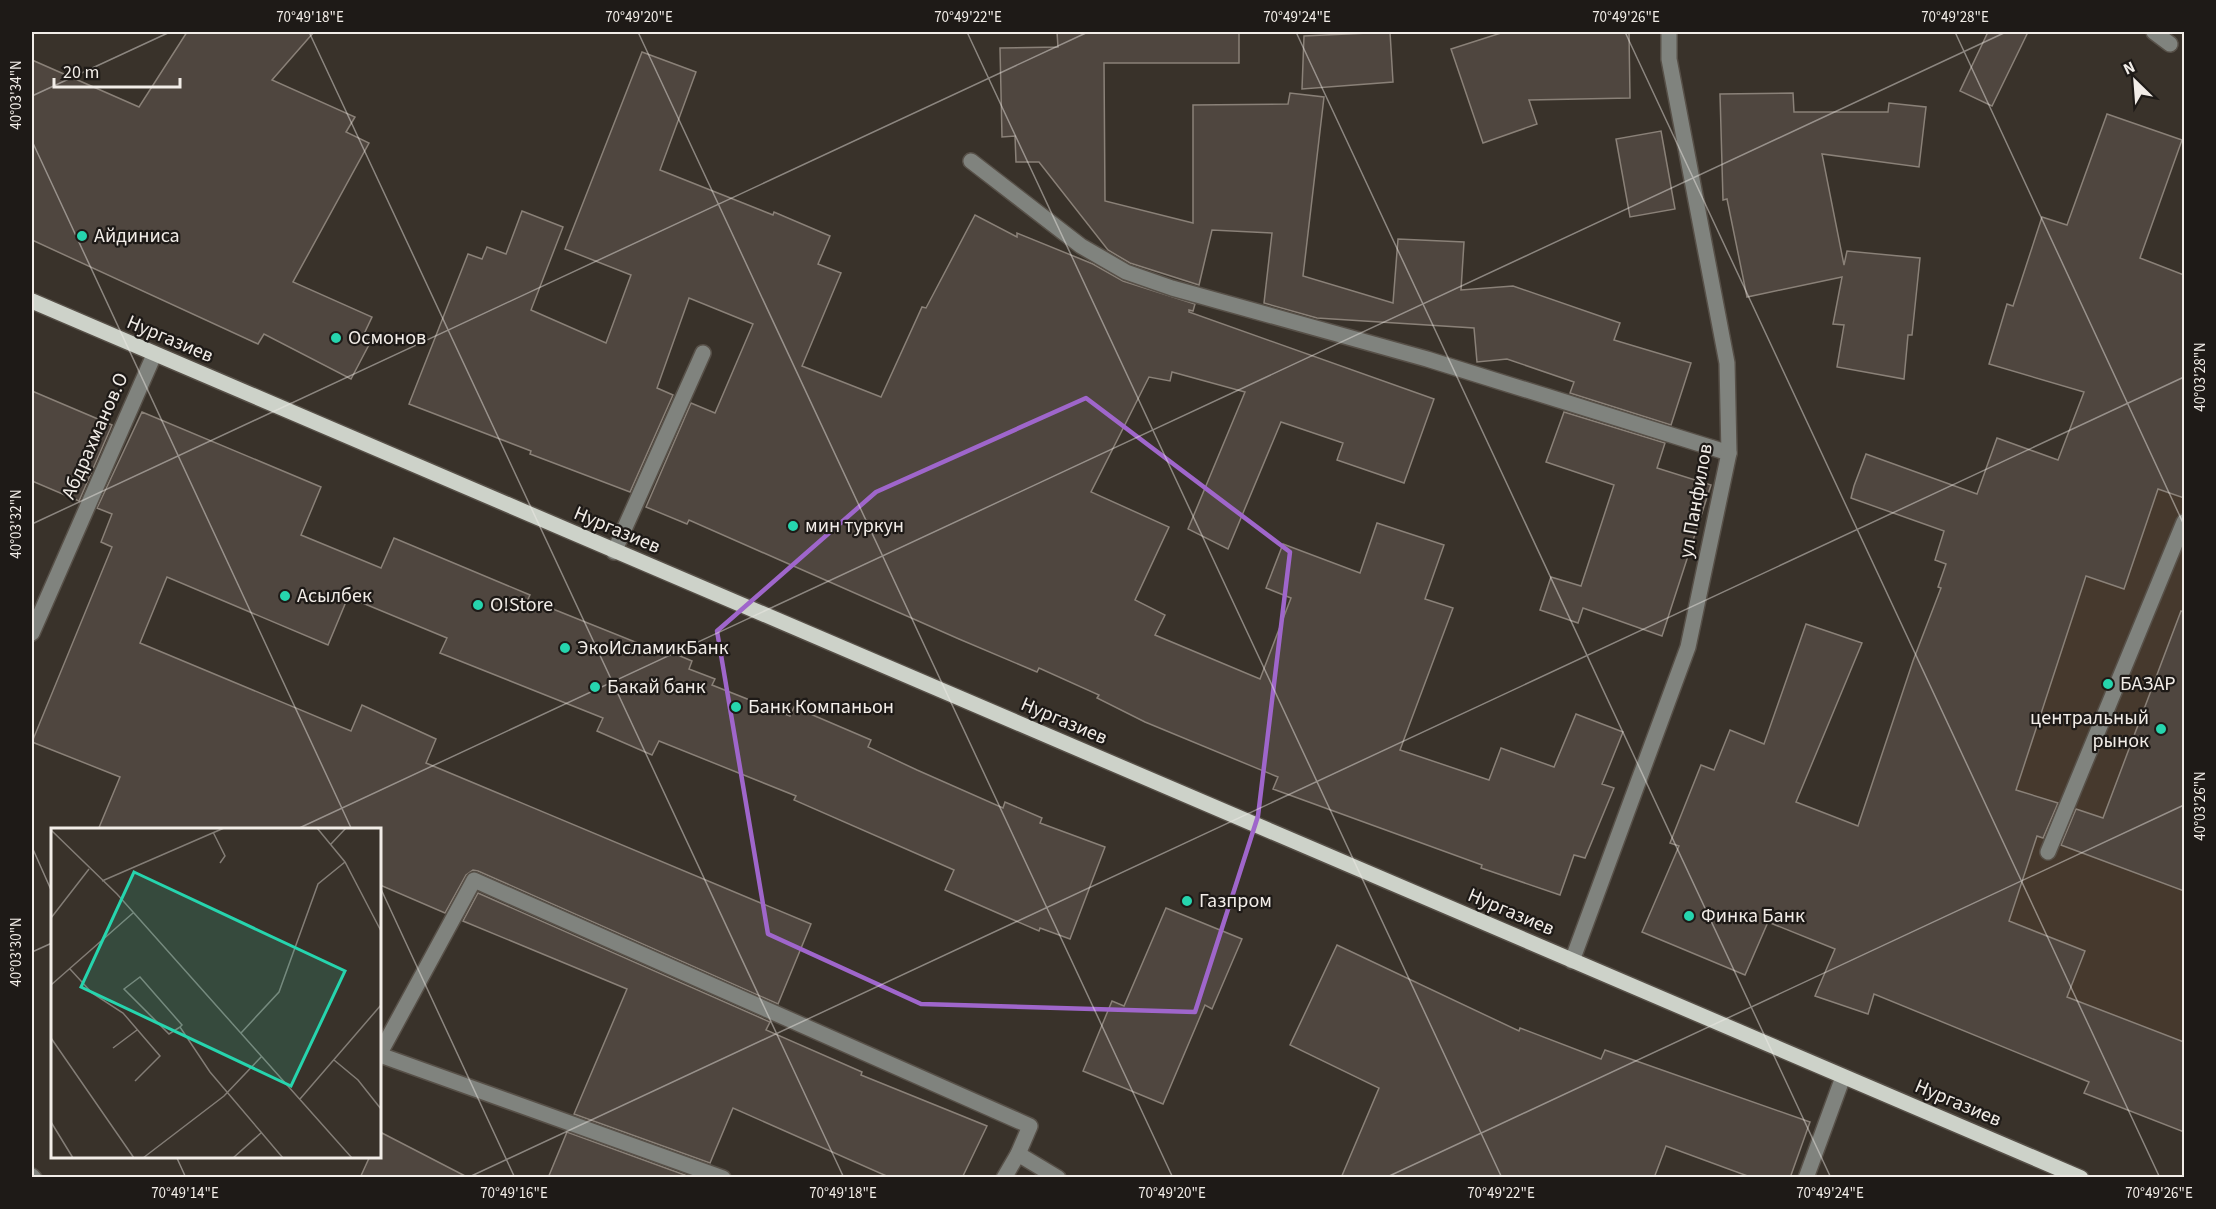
<svg xmlns="http://www.w3.org/2000/svg" width="2216" height="1209" viewBox="0 0 2216 1209" font-family="'Source Sans 3',sans-serif">
  <style>
    .built { fill: #46392d }
    .building { fill: #4f463f; stroke: #8a8178; stroke-width: 1.5 }
    .lines { fill: none; stroke-linecap: round; stroke-linejoin: round }
    .minor-casing { stroke: #575048; stroke-width: 18 }
    .major-casing { stroke: #575048; stroke-width: 18 }
    .minor { stroke: #80837e; stroke-width: 15 }
    .major { stroke: #cdd2c9; stroke-width: 15 }
    .marked { fill: none; stroke: #9f66cb; stroke-width: 4.5; stroke-linejoin: round }
    .ticks { fill: none; stroke: #f2ede8; stroke-width: 1.5; stroke-opacity: 0.45 }
    .poi-dot { fill: #26d5ae; stroke: #1e1a17; stroke-width: 2 }
    .labels { text-anchor: middle; dominant-baseline: central; stroke-width: 4.5; stroke-linejoin: round; paint-order: stroke }
    .poi-label { font-size: 20px; fill: #f2ede8; stroke: #1e1a17; text-anchor: start }
    .street-label { font-size: 20px; fill: #f2ede8; stroke: #1e1a17 }
    .inset-road { fill: none; stroke: #837d76; stroke-width: 1.5 }
    .view { fill: #26d5ae; fill-opacity: 0.15; stroke: #26d5ae; stroke-width: 3 }
    .inset-edge { fill: none; stroke: #f2ede8; stroke-width: 3 }
    .neatline { fill: none; stroke: #f2ede8; stroke-width: 2 }
    .ticks-label { font-size: 15px; text-anchor: middle; fill: #f2ede8 }
  </style>
  <rect width="100%" height="100%" fill="#39322a"/>
  <polygon class="built" points="2184,397 2184,1133 1877,970"/>
  <g class="building">
    <polygon points="187,32 314,32 272,80 355,117 346,132 369,143 293,282 372,317 364,334 372,339 351,379 264,334 258,344 32,240 32,60 139,107"/>
    <polygon points="1057,32 1239,32 1239,63 1104,63 1105,201 1193,223 1193,105 1288,104 1290,93 1324,97 1303,276 1393,303 1398,239 1464,242 1461,290 1513,286 1620,323 1614,340 1691,363 1671,425 1570,393 1574,382 1507,359 1477,362 1474,328 1317,318 1264,303 1272,233 1212,230 1199,285 1130,263 1108,250 1039,162 1016,162 1015,136 1002,137 1000,48 1058,47"/>
    <polygon points="1390,32 1393,82 1302,89 1304,36"/>
    <polygon points="1504,32 1629,32 1630,98 1529,100 1537,124 1483,143 1451,49"/>
    <polygon points="1988,32 2028,32 1992,106 1960,91"/>
    <polygon points="642,52 696,72 660,170 773,215 774,212 830,236 818,264 841,273 802,366 881,397 922,307 926,308 975,215 1017,237 1017,233 1093,264 1123,281 1195,304 1193,311 1189,310 1189,312 1434,399 1404,483 1337,460 1343,443 1281,422 1228,549 1188,529 1245,392 1172,372 1170,381 1149,377 1091,492 1169,527 1135,600 1165,615 1155,635 1260,679 1291,598 1266,588 1283,544 1360,573 1377,523 1444,545 1425,599 1453,608 1400,750 1489,780 1501,748 1554,767 1576,714 1623,732 1602,784 1614,788 1585,858 1574,855 1560,895 1481,868 1482,865 1273,789 1278,777 1145,722 1097,698 1099,695 1039,668 1037,672 959,639 689,520 687,524 646,507 691,403 715,413 753,324 689,298 657,388 673,395 630,492 530,454 531,451 409,404 468,254 482,259 487,247 506,254 522,211 563,227 531,310 606,343 631,275 565,249"/>
    <polygon points="1793,93 1794,112 1888,112 1889,103 1926,107 1919,167 1822,154 1844,265 1847,251 1920,258 1912,335 1908,335 1904,379 1837,367 1844,325 1833,324 1842,277 1747,297 1727,199 1723,200 1720,94"/>
    <polygon points="2107,114 2182,140 2140,258 2184,275 2184,498 2158,489 2124,589 2086,576 2016,790 2058,803 2043,838 2037,836 2009,921 2085,951 2067,997 2184,1042 2184,1132 2084,1093 2089,1082 1874,994 1868,1014 1815,996 1835,949 1768,922 1745,975 1642,932 1679,846 1670,843 1701,765 1714,770 1730,730 1764,744 1806,624 1862,643 1796,802 1858,826 1913,661 1941,588 1938,587 1946,564 1935,560 1944,531 1851,498 1854,486 1866,454 1977,494 1997,438 2058,460 2084,392 1989,364 2007,304 2013,306 2042,217 2067,225"/>
    <polygon points="1661,131 1675,209 1630,217 1616,139"/>
    <polygon points="32,391 112,425 79,501 32,481"/>
    <polygon points="142,412 321,487 301,535 381,568 394,538 530,595 528,599 660,652 661,648 692,661 689,669 715,679 712,685 790,716 794,707 871,740 868,747 917,770 1003,808 1005,802 1042,818 1040,823 1105,847 1070,939 1040,928 1039,931 945,890 954,870 794,800 796,796 659,741 652,755 597,731 603,718 440,653 447,638 348,597 328,645 167,577 140,643 351,731 362,705 436,739 426,763 811,924 778,1004 478,871 473,870 466,875 445,913 380,885 380,830 98,830 120,777 32,742 112,547 101,542 112,514 97,508"/>
    <polygon points="1564,412 1665,443 1657,468 1711,485 1662,636 1583,608 1578,623 1540,610 1551,577 1581,586 1614,485 1546,462"/>
    <polygon points="2181,611 2184,612 2184,891 2061,845 2076,809 2103,818"/>
    <polygon points="478,893 770,1022 766,1030 862,1072 861,1075 987,1126 962,1178 891,1178 733,1108 710,1163 574,1114 627,989 463,921"/>
    <polygon points="1166,908 1242,939 1212,1009 1205,1005 1163,1104 1083,1071 1112,1001 1124,1006"/>
    <polygon points="1337,945 1519,1031 1520,1028 1601,1059 1605,1050 1810,1122 1790,1178 1753,1178 1666,1146 1654,1178 1341,1178 1379,1088 1290,1045"/>
    <polygon points="567,1132 693,1178 548,1178"/>
    <polygon points="382,1133 469,1178 360,1178 370,1156 380,1156 380,1138"/>
  </g>
  <g class="lines">
    <defs>
      <g id="minor">
        <polyline points="2154,32 2170,44"/>
        <polyline points="971,161 1081,246 1126,272 1172,288 1427,359 1729,453"/>
        <polyline points="614,552 703,353"/>
        <polyline points="32,633 154,355"/>
        <polyline points="2048,852 2184,522"/>
        <polyline points="1572,961 1688,647 1729,453 1727,363 1669,59 1669,32"/>
        <polyline points="380,1053 474,880 1030,1126 1018,1154 1004,1178"/>
        <polyline points="380,1055 723,1178"/>
        <polyline points="1018,1154 1058,1178"/>
        <polyline points="32,1176 34,1178"/>
        <polyline points="1806,1178 1843,1077"/>
      </g>
      <polyline id="major" points="32,301 2081,1178"/>
    </defs>
    <use href="#minor" class="minor-casing"/>
    <use href="#major" class="major-casing"/>
    <use href="#minor" class="minor"/>
    <use href="#major" class="major"/>
  </g>
  <path class="marked" d="M1086,398l204,154 -32,264 -63,196 -274,-8 -153,-70 -51,-303 159,-139z"/>
  <path class="ticks" d="M309,32l535,1146M638,32l535,1146M967,32l535,1146M1296,32l535,1146M1625,32l535,1146M1955,32l229,493M32,96l138,-64M32,141l320,689M32,524l1056,-492M295,830l1711,-798M32,847l20,45M380,887l135,291M32,952l20,-9M176,1156l10,22M467,1178l1717,-801M1385,1178l799,-373"/>
  <g class="poi-dot">
    <circle cx="82" cy="236" r="6"/>
    <circle cx="336" cy="338" r="6"/>
    <circle cx="793" cy="526" r="6"/>
    <circle cx="285" cy="596" r="6"/>
    <circle cx="478" cy="605" r="6"/>
    <circle cx="565" cy="648" r="6"/>
    <circle cx="2108" cy="684" r="6"/>
    <circle cx="595" cy="687" r="6"/>
    <circle cx="736" cy="707" r="6"/>
    <circle cx="2161" cy="729" r="6"/>
    <circle cx="1187" cy="901" r="6"/>
    <circle cx="1689" cy="916" r="6"/>
  </g>
  <g class="labels">
    <g class="poi-label">
      <text x="94" y="236">Айдиниса</text>
      <text x="348" y="338">Осмонов</text>
      <text x="805" y="526">мин туркун</text>
      <text x="297" y="596">Асылбек</text>
      <text x="490" y="605">O!Store</text>
      <text x="577" y="648">ЭкоИсламикБанк</text>
      <text x="2120" y="684">БАЗАР</text>
      <text x="607" y="687">Бакай банк</text>
      <text x="748" y="707">Банк Компаньон</text>
      <text x="2149" y="718" text-anchor="end">центральный<tspan x="2149" dy="23">рынок</tspan></text>
      <text x="1199" y="901">Газпром</text>
      <text x="1701" y="916">Финка Банк</text>
    </g>
    <g class="street-label">
      <text transform="translate(170 339) rotate(23)">Нургазиев</text>
      <text transform="translate(95 436) rotate(-66)">Абдрахманов.О</text>
      <text transform="translate(1696 501) rotate(-80)">ул Панфилов</text>
      <text transform="translate(617 530) rotate(23)">Нургазиев</text>
      <text transform="translate(1064 721) rotate(23)">Нургазиев</text>
      <text transform="translate(1511 912) rotate(23)">Нургазиев</text>
      <text transform="translate(1958 1103) rotate(23)">Нургазиев</text>
    </g>
  </g>
  <g transform="translate(51 828)">
    <rect width="330" height="330" fill="#39322a"/>
    <path class="inset-road" d="M266,0l28,34 36,69M0,2l66,64 235,264M162,4l12,24 -5,7M280,16l15,-16M51,53l122,-53M0,90l38,-49M19,141l22,24 31,20 37,43 -25,25M0,157l82,-72M129,199l2,-2 -42,-48 -16,12 45,45 11,-7 30,45 73,86M190,205l38,-41 39,-108 27,-22M0,210l83,120M62,220l24,-18M283,232l24,20 23,29M249,271l81,-94M0,294l22,36M92,330l81,-62 38,-40M182,330l29,-26"/>
    <path class="view" d="M83,44l211,99 -54,115 -210,-99z"/>
    <rect width="330" height="330" class="inset-edge"/>
  </g>
  <rect width="2216" height="1209" fill="none" stroke="#1e1a17" stroke-width="66"/>
  <g transform="translate(2135 81) rotate(335)" stroke="#1e1a17" stroke-width="4.5" paint-order="stroke">
  <path d="M0-4.5L10 22L0 15L-10 22Z" fill="#f2ede8"/>
  <text y="-9" font-size="16" font-weight="bold" text-anchor="middle" fill="#f2ede8">N</text>
  </g>
  <path d="M54 78v9h126v-9" fill="none" stroke="#f2ede8" stroke-width="3"/>
  <text x="63" y="78" font-size="18" fill="#f2ede8" stroke="#1e1a17" stroke-width="4.5" paint-order="stroke">20 m</text>
  <rect x="33" y="33" width="2150" height="1143" class="neatline"/>
  <g class="ticks-label">
    <text x="310" y="22">70°49'18"E</text>
    <text x="639" y="22">70°49'20"E</text>
    <text x="968" y="22">70°49'22"E</text>
    <text x="1297" y="22">70°49'24"E</text>
    <text x="1626" y="22">70°49'26"E</text>
    <text x="1955" y="22">70°49'28"E</text>
    <text transform="translate(16 95) rotate(-90)" y="5">40°03'34"N</text>
    <text transform="translate(2200 377) rotate(-90)" y="5">40°03'28"N</text>
    <text transform="translate(16 524) rotate(-90)" y="5">40°03'32"N</text>
    <text transform="translate(2200 806) rotate(-90)" y="5">40°03'26"N</text>
    <text transform="translate(16 952) rotate(-90)" y="5">40°03'30"N</text>
    <text x="185" y="1198">70°49'14"E</text>
    <text x="514" y="1198">70°49'16"E</text>
    <text x="843" y="1198">70°49'18"E</text>
    <text x="1172" y="1198">70°49'20"E</text>
    <text x="1501" y="1198">70°49'22"E</text>
    <text x="1830" y="1198">70°49'24"E</text>
    <text x="2159" y="1198">70°49'26"E</text>
  </g>
</svg>
